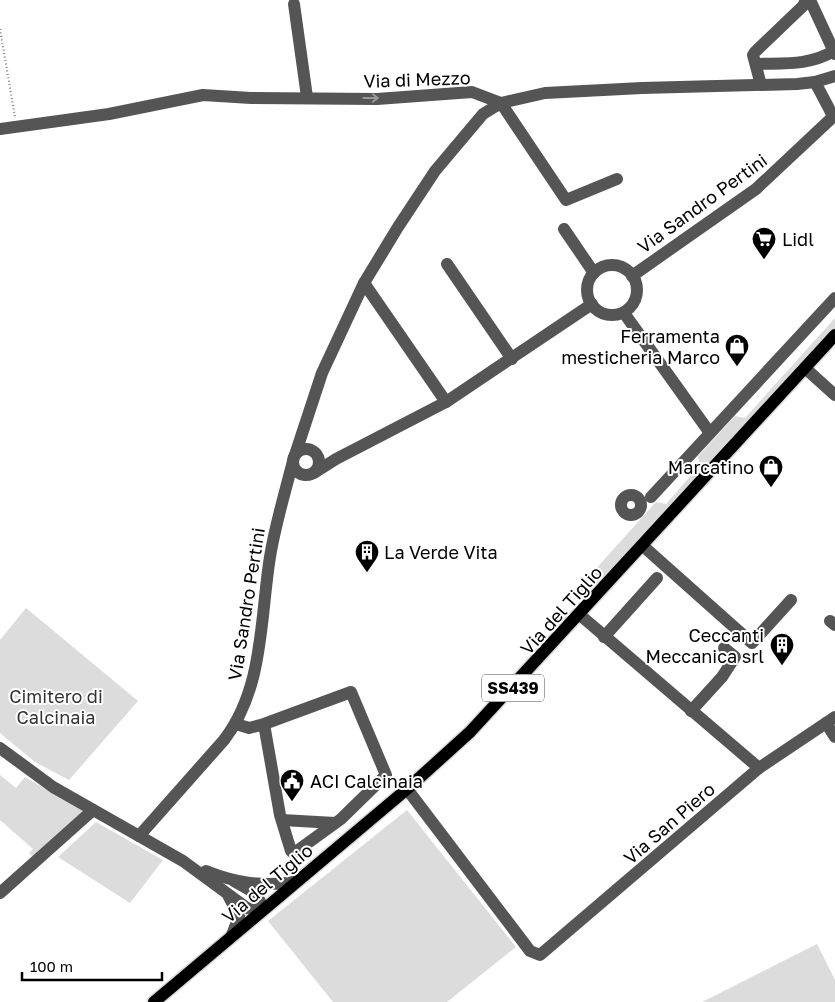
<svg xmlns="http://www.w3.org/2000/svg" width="835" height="1002" viewBox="0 0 835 1002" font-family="'Golos Text',sans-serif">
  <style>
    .green { fill: #dcdcdc }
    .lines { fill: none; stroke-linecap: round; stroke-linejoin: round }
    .major-casing { stroke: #dbdbdb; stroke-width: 15 }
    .path { stroke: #777; stroke-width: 2; stroke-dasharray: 1 2.5; stroke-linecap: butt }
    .minor { stroke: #555; stroke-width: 12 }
    .major { stroke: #000; stroke-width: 12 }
    .oneway { stroke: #999 }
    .labels { text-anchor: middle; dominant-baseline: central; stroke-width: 4; stroke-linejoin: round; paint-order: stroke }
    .shield { fill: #fff; stroke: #4c4c4c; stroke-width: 1 }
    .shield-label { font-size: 16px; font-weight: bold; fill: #000 }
    .street-label { font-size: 18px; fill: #000; stroke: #fff }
    .poi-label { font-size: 18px; fill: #000; stroke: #fff; text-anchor: start }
    .park-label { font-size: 18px; fill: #333; stroke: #fff }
  </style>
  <rect width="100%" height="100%" fill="#fff"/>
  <g class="green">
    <polygon points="835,318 835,327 583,603 575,592 656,502 666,504 700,465 698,456 735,416 745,418"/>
    <polygon points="26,608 138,701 69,780 35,762 0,733 0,640"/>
    <polygon points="0,775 16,788 25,777 83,811 32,856 29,853 33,849 0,820"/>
    <polygon points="407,810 516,947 447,1002 333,1002 268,921"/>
    <polygon points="96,822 163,860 130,903 58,857"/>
    <polygon points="817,944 835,980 835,1002 702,1002"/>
  </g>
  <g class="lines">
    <defs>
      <polyline id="major" points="154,1002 407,789 470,732 835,335"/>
    </defs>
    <use href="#major" class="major-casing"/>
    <polyline class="path" points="0,29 15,117"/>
    <g class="minor">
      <polyline points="810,0 835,54"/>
      <polyline points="294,4 307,97"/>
      <path d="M756,64c27,-1 53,2 78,-13"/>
      <polyline points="815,82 833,116"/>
      <polyline points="761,85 753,55 755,52 803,6 806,0"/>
      <polyline points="0,129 109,114 203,95 251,98 377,99 472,92 501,103 566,200 617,179"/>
      <polyline points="564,229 594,273"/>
      <polyline points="447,264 512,359"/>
      <circle cx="612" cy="290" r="25"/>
      <polyline points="632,276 756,189 835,115"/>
      <polyline points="364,283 446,402"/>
      <polyline points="624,313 710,433"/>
      <polyline points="805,368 835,395"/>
      <circle cx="306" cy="462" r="13"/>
      <polyline points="295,455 322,373 364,283 398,227 435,171 483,114 501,103 545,93 642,88 797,84 815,82 835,76"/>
      <polyline points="314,473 336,459 446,402 592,304"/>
      <circle cx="631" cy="505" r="10"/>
      <polyline points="651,497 835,298"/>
      <polyline points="643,546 752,643 791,600"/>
      <polyline points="580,615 759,768"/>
      <polyline points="830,621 835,625"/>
      <polyline points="604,637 657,578"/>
      <polyline points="691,711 722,677 735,657 724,648"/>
      <polyline points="826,723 835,737"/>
      <polyline points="236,724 249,728 264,724 351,692 386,775 341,819 294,853 291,851 280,815 264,724"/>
      <polyline points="0,748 53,787 183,861 247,908 263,910 257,894 234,881"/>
      <polyline points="407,789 530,951 540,955 759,768 835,717"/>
      <polyline points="282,820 335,823"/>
      <path d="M139,836l85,-96c40,-52 36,-121 46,-183 5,-32 15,-64 23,-96"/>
      <path d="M206,871c30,12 57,16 89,11"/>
      <polyline points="0,893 93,810"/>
      <polyline points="229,897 239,916 232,935"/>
    </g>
    <use href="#major" class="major"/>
  </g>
  <defs><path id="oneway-shaft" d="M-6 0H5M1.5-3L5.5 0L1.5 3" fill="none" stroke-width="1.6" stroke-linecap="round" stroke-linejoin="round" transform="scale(1.25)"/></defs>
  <use class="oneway" href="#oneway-shaft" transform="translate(371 98)"/>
  <defs>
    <symbol id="supermarket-pin" viewBox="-11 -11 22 30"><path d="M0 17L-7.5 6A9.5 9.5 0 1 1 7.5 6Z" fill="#000" stroke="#fff"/><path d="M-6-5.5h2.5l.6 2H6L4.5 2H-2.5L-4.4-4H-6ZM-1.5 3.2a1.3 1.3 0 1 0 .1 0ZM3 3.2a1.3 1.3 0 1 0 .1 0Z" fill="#fff"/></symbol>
    <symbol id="shop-pin" viewBox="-11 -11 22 30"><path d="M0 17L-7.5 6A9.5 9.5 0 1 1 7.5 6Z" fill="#000" stroke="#fff"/><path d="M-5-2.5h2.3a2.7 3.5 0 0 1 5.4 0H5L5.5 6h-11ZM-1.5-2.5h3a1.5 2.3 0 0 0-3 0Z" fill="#fff"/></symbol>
    <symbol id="building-pin" viewBox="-11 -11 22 30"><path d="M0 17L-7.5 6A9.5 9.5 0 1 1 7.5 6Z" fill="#000" stroke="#fff"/><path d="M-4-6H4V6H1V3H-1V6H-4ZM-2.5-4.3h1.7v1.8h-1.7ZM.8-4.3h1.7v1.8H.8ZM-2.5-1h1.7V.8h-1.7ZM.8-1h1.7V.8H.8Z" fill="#fff"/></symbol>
    <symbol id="civic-pin" viewBox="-11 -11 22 30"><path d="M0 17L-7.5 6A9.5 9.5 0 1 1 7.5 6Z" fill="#000" stroke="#fff"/><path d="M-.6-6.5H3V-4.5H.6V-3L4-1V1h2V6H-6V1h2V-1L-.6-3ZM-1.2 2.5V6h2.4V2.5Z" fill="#fff"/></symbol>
  </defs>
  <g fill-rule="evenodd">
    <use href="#supermarket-pin" x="750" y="225" width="28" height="38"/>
    <use href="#shop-pin" x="723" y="332" width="28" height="38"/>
    <use href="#shop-pin" x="757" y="453" width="28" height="38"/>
    <use href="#building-pin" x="353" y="538" width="28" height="38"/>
    <use href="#building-pin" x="768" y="631" width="28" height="38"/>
    <use href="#civic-pin" x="278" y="767" width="28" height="38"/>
  </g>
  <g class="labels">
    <rect class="shield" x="482" y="674.5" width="62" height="27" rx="4"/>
    <g class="shield-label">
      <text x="513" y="688">SS439</text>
    </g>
    <g class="street-label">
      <text transform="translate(417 79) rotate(-2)">Via di Mezzo</text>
      <text transform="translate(702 203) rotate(-36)">Via Sandro Pertini</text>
      <text transform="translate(246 604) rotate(-81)">Via Sandro Pertini</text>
      <text transform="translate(561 610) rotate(-48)">Via del Tiglio</text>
      <text transform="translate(669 823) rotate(-41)">Via San Piero</text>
      <text transform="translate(267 883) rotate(-40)">Via del Tiglio</text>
    </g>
    <g class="poi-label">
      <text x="782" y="239">Lidl</text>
      <text x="720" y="336" text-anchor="end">Ferramenta<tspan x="720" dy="21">mesticheria Marco</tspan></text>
      <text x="754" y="467" text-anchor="end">Marcatino</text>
      <text x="384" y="552">La Verde Vita</text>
      <text x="764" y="635" text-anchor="end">Ceccanti<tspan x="764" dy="21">Meccanica srl</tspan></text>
      <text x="310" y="781">ACI Calcinaia</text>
    </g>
    <g class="park-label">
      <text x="56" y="696">Cimitero di<tspan x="56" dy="21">Calcinaia</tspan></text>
    </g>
  </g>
  <path d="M22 972v8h140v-8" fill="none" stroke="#000000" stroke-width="2.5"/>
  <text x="30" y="972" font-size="15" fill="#000000" stroke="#ffffff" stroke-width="4" paint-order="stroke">100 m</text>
</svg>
